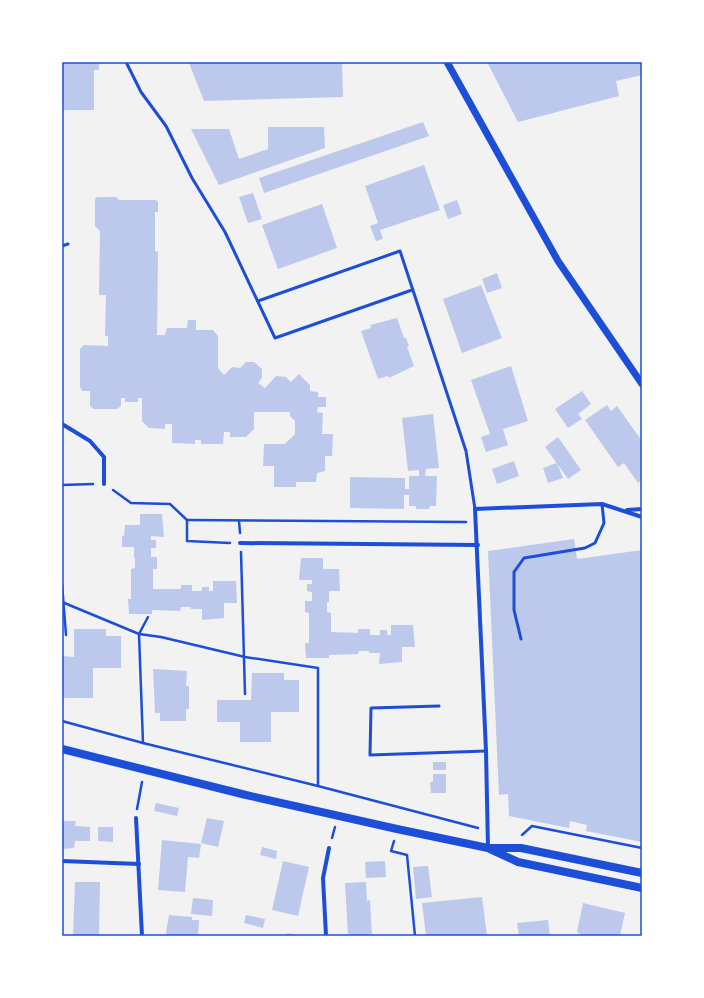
<svg xmlns="http://www.w3.org/2000/svg" width="704" height="998" viewBox="0 0 704 998" font-family="Bitter,serif">
  <style>
    .building { fill: #bdc9ec }
    .lines { fill: none; stroke-linecap: round; stroke-linejoin: round }
    .path { stroke: #1d4ed8; stroke-width: 2.5 }
    .service { stroke: #1d4ed8; stroke-width: 3 }
    .minor { stroke: #1d4ed8; stroke-width: 4 }
    .tertiary { stroke: #1d4ed8; stroke-width: 7 }
    .secondary { stroke: #1d4ed8; stroke-width: 8 }
    .neatline { fill: none; stroke: #1d4ed8; stroke-width: 1.5 }
  </style>
  <rect width="100%" height="100%" fill="#f2f2f2"/>
  <g class="building">
    <polygon points="62,62 99,62 99,70 94,70 94,110 62,110"/>
    <polygon points="192,62 342,62 343,97 204,101 189,63"/>
    <polygon points="487,62 642,62 642,75 616,81 619,96 518,122"/>
    <polygon points="423,122 429,136 264,193 259,178"/>
    <polygon points="268,127 324,127 325,148 219,185 191,129 229,129 239,159 268,149"/>
    <polygon points="424,165 440,210 380,230 383,239 376,241 370,226 378,223 365,186"/>
    <polygon points="253,193 262,219 248,223 239,197"/>
    <polygon points="97,197 116,197 119,200 156,200 158,202 158,212 155,212 155,251 158,252 157,335 165,335 167,328 187,328 188,320 196,320 196,330 213,330 218,336 218,368 224,375 232,367 240,368 246,362 254,362 262,369 262,378 258,383 265,388 276,376 286,377 291,382 299,374 310,385 310,391 318,392 318,397 326,397 326,407 318,407 317,412 323,413 322,434 333,434 332,456 325,456 325,471 317,473 316,482 296,482 296,487 274,487 274,466 263,466 264,444 285,444 295,434 295,421 290,416 290,412 254,412 254,429 246,437 230,437 230,432 224,432 223,444 201,444 201,440 195,440 195,444 172,443 172,424 165,424 165,429 149,428 142,421 142,398 138,398 138,402 125,402 125,398 121,398 121,406 117,409 94,409 90,406 90,391 82,391 80,387 80,349 84,345 108,346 108,336 105,336 106,295 99,295 100,231 95,226 95,199"/>
    <polygon points="457,200 462,214 448,219 443,205"/>
    <polygon points="322,204 337,248 278,269 262,225"/>
    <polygon points="497,273 502,288 487,293 482,279"/>
    <polygon points="481,285 502,338 462,353 443,299"/>
    <polygon points="397,318 404,338 406,338 409,346 407,347 414,366 389,378 388,376 378,379 361,331 371,328 370,325"/>
    <polygon points="511,366 528,421 503,429 508,445 486,452 481,437 490,434 471,380"/>
    <polygon points="582,391 591,404 578,414 582,419 568,428 555,409"/>
    <polygon points="607,405 611,411 617,406 642,441 642,480 638,483 624,463 618,467 585,420"/>
    <polygon points="433,414 439,468 426,469 425,476 437,476 436,506 430,506 429,509 416,509 416,506 409,506 409,495 404,495 404,509 350,508 350,477 405,478 405,489 409,489 409,476 419,476 419,470 408,471 402,418"/>
    <polygon points="558,437 581,470 568,479 545,447"/>
    <polygon points="514,461 519,476 497,484 492,469"/>
    <polygon points="557,463 563,478 548,483 543,468"/>
    <polygon points="140,514 162,514 164,537 151,536 151,540 156,540 156,548 151,548 151,557 157,557 157,569 153,569 153,589 181,589 181,585 192,585 192,591 202,591 202,587 209,587 209,591 213,591 213,581 236,581 237,603 224,603 224,618 202,620 202,609 191,609 191,607 181,607 180,611 152,610 152,614 129,614 128,599 131,599 131,569 135,568 135,558 134,558 134,547 122,547 122,536 124,536 125,525 140,525"/>
    <polygon points="574,539 577,559 642,550 642,842 586,831 587,825 570,821 569,828 509,816 508,794 499,795 488,551"/>
    <polygon points="301,558 323,558 323,569 339,569 340,591 329,591 329,602 327,602 327,612 331,613 331,632 358,633 358,629 370,629 370,635 380,635 380,630 387,630 387,635 391,635 391,625 413,625 415,647 402,647 402,662 379,664 380,653 369,653 369,651 359,651 358,654 329,655 329,658 306,658 305,643 309,643 309,613 305,612 305,601 312,601 312,592 307,591 307,584 312,584 312,580 299,580"/>
    <polygon points="74,629 106,629 106,636 121,636 121,668 93,668 93,698 62,698 62,656 74,657"/>
    <polygon points="153,669 187,671 186,686 189,686 189,709 186,709 186,721 160,721 160,713 155,713"/>
    <polygon points="252,673 284,673 284,680 299,680 299,712 271,712 271,742 240,742 240,722 217,722 217,700 251,700"/>
    <rect x="433" y="762" width="13" height="8"/>
    <polygon points="433,774 446,774 446,793 431,793 430,782 433,782"/>
    <polygon points="156,803 179,808 177,816 154,811"/>
    <polygon points="207,818 224,821 218,847 201,843"/>
    <polygon points="62,821 76,821 75,826 90,827 90,841 75,841 74,848 62,849"/>
    <polygon points="98,827 113,827 113,842 98,841"/>
    <polygon points="162,840 201,844 199,858 188,857 185,892 158,890"/>
    <polygon points="262,847 277,851 276,859 260,855"/>
    <polygon points="283,861 309,867 298,916 272,910"/>
    <polygon points="385,861 386,877 366,878 365,862"/>
    <polygon points="428,866 432,897 416,899 413,867"/>
    <polygon points="75,882 100,882 99,936 73,936"/>
    <polygon points="366,882 367,901 370,900 372,936 348,936 345,883"/>
    <polygon points="482,897 487,936 426,936 422,903"/>
    <polygon points="193,898 213,900 212,916 191,914"/>
    <polygon points="583,903 625,913 620,936 584,936 577,932"/>
    <polygon points="169,915 192,917 192,920 199,920 198,936 167,936 166,933"/>
    <polygon points="246,915 265,919 263,928 244,923"/>
    <polygon points="548,920 550,936 519,936 517,923"/>
    <polygon points="287,933 300,935 299,936 287,936"/>
  </g>
  <g class="lines">
    <g class="path">
      <polyline points="62,485 93,484"/>
      <polyline points="113,490 131,503 170,504 187,520 187,541 230,543"/>
      <polyline points="187,520 466,522"/>
      <polyline points="239,521 240,533"/>
      <polyline points="241,552 245,694"/>
      <polyline points="62,584 66,635"/>
      <polyline points="62,602 139,634 161,637 245,657 318,668 318,786"/>
      <polyline points="62,721 143,743 318,786 478,828"/>
      <polyline points="143,743 139,634 148,617"/>
      <polyline points="137,809 142,782"/>
      <polyline points="522,835 532,826 642,848"/>
      <polyline points="332,838 335,827"/>
      <polyline points="394,841 391,851 407,855 415,936"/>
    </g>
    <g class="service">
      <polyline points="127,64 141,92 166,126 192,178 225,232 275,338 412,290"/>
      <polyline points="62,246 68,244"/>
      <polyline points="258,301 400,251 466,451 475,509"/>
      <polyline points="521,639 514,610 514,572 524,558 585,548 595,543 604,523 602,504"/>
      <polyline points="439,706 371,708 370,755 486,751"/>
    </g>
    <g class="minor">
      <polyline points="62,424 90,441 104,457 104,484"/>
      <polyline points="627,510 642,509"/>
      <polyline points="240,543 478,545"/>
      <polyline points="136,818 142,936"/>
      <polyline points="488,848 486,751 475,509 602,504 642,517"/>
      <polyline points="62,861 139,864"/>
      <polyline points="326,936 323,878 329,848"/>
    </g>
    <polyline class="tertiary" points="447,62 558,261 642,384"/>
    <g class="secondary">
      <polyline points="62,749 246,795 397,829 488,848 521,848 642,873"/>
      <polyline points="490,849 518,862 642,888"/>
    </g>
  </g>
  <rect width="704" height="998" fill="none" stroke="#ffffff" stroke-width="126"/>
  <rect x="63" y="63" width="578" height="872" class="neatline"/>
</svg>
